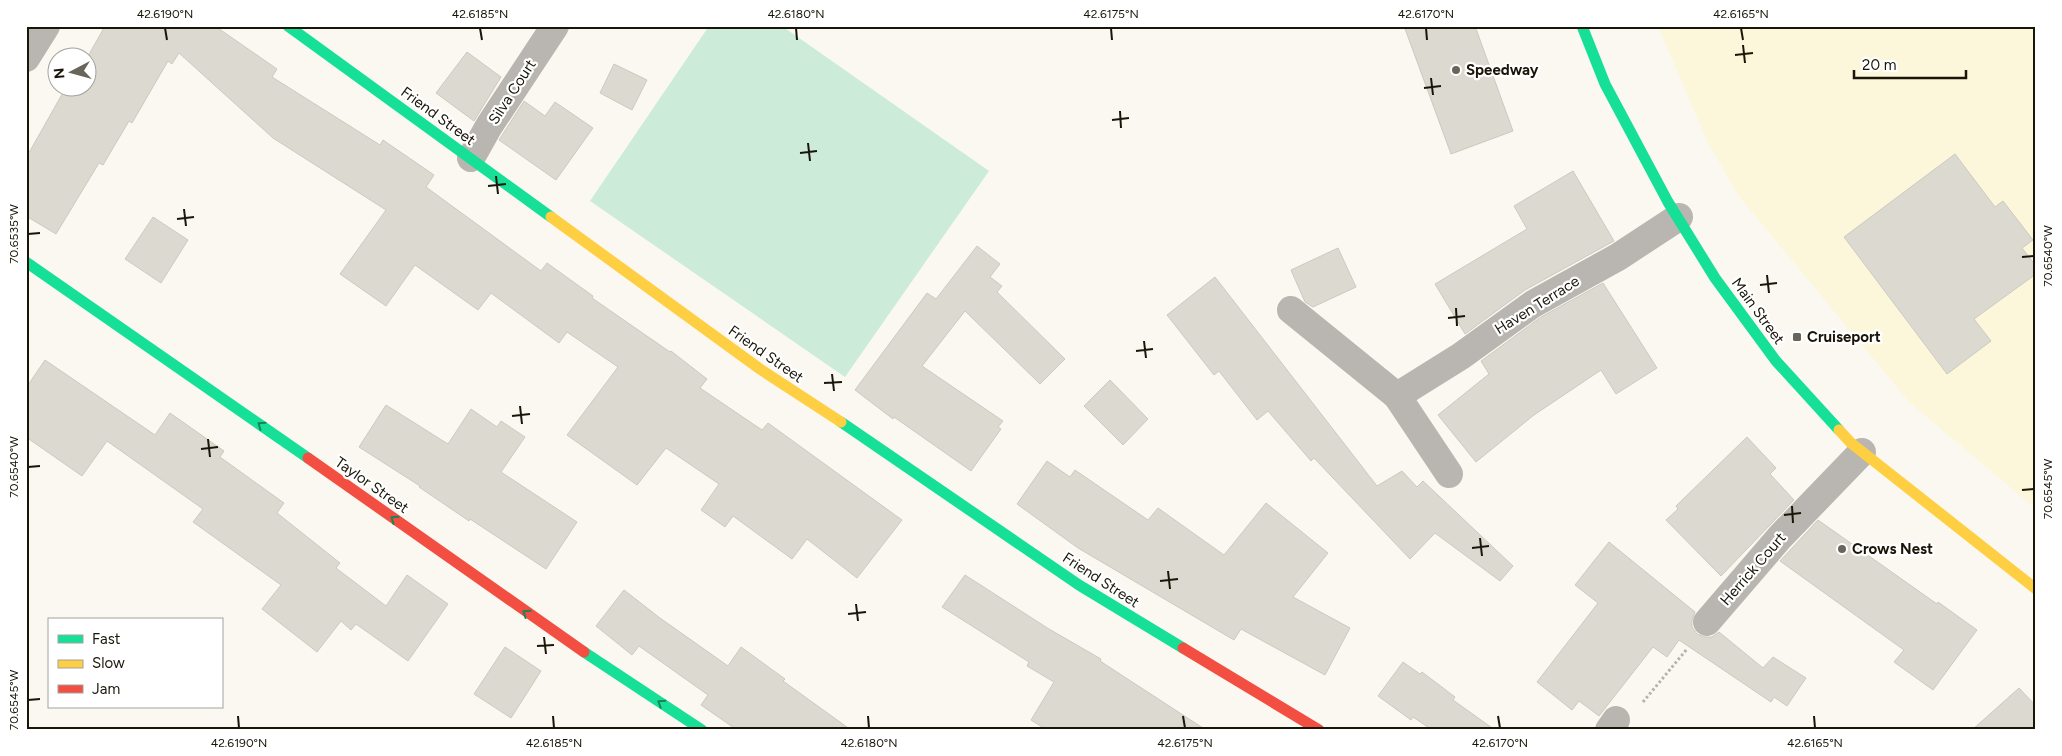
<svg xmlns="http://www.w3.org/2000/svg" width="2062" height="756" viewBox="0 0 2062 756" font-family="Figtree,sans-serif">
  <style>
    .built { fill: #fcf6db }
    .green { fill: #ccecd9 }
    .building { fill: #dcdad0; stroke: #cccac0 }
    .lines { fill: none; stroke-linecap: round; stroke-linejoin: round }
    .path { stroke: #b4b2ae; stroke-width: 3; stroke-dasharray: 2.5 2.5; stroke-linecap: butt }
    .street { stroke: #b9b5b0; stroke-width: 28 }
    .fast { stroke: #16e098; stroke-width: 11 }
    .slow { stroke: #ffcf43; stroke-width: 11 }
    .jam { stroke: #f24e42; stroke-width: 11 }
    .oneway { stroke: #178558 }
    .ticks { fill: none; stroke: #191609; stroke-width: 2 }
    .poi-dot { fill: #68655a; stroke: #fff; stroke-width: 2 }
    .labels { text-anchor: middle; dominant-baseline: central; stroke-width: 4.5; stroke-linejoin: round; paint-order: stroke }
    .poi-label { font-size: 15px; font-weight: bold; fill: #191609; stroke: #fff; text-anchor: start }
    .street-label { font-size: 15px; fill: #191609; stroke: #fff }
    .neatline { fill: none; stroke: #191609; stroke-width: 2 }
    .ticks-label { font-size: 12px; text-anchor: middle; fill: #191609 }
  </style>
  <rect width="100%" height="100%" fill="#faf8f1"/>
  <polygon class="built" points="1658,26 2036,26 2036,509 1909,402 1738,195 1707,141"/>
  <polygon class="green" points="709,26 782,26 989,171 845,377 590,201"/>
  <g class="building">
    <polygon points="105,26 215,26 277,69 272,77 380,145 383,140 434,175 426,187 541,271 547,263 593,296 592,298 670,352 671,351 707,379 700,388 762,430 768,423 902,520 857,578 807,539 792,559 733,516 725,527 701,510 719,484 666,448 637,485 567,435 618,367 567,332 559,343 491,293 478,310 415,265 386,306 340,274 386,210 273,138 179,53 172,64 168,61 132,123 129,121 103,165 99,163 56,234 26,216 26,158 65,89 67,90 69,88 88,88 87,58"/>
    <polygon points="1404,26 1475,26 1513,131 1451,154"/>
    <polygon points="467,52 501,77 474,121 436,93"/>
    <polygon points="614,64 647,80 632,110 600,93"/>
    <polygon points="524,101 545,116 555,102 593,128 556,180 499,140"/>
    <polygon points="1955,154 1995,207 2003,201 2033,240 2022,248 2036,266 2036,274 1974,319 1991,341 1947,374 1844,237"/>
    <polygon points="1573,171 1614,241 1525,290 1465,334 1435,284 1527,229 1514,206"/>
    <polygon points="153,217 188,240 161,283 125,259"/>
    <polygon points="977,246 1000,264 990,277 1002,286 997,292 1065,359 1040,384 965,311 922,366 1003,421 998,427 1001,429 971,471 894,417 893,419 855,390 927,293 936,299"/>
    <polygon points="1338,248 1356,287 1313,307 1305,302 1291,270"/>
    <polygon points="1215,277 1377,486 1402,471 1417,487 1423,481 1513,566 1500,581 1435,533 1410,559 1314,458 1311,461 1268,411 1257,420 1219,371 1214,375 1167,315"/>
    <polygon points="1603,283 1657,368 1616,394 1601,370 1534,415 1476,462 1438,415 1489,374 1481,361 1541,317"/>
    <polygon points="45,360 155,435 170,413 224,451 220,457 284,503 277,513 340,563 336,568 386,606 407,575 448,604 408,661 356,624 351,630 341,621 317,652 262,609 281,585 193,522 203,509 107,441 82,476 26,437 26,388"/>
    <polygon points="1110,380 1148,419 1123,445 1084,406"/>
    <polygon points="386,405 448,444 471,409 497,427 501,421 525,437 501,472 577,522 546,569 470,519 469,521 419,487 420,486 359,447"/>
    <polygon points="1747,437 1776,468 1770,474 1794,500 1721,576 1666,520 1678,509 1676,506"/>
    <polygon points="1047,461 1070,477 1075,470 1148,520 1158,508 1224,555 1266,503 1328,553 1293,597 1350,628 1325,675 1241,629 1234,640 1078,548 1017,504"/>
    <polygon points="1818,520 1937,604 1938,602 1977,630 1933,690 1894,662 1904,650 1780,561"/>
    <polygon points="1609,542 1695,612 1692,620 1692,627 1697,634 1705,637 1712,637 1719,632 1763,668 1773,657 1806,678 1787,706 1774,697 1771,702 1679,640 1667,657 1653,647 1599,716 1579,701 1572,710 1537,682 1598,603 1575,585"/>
    <polygon points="965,575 1049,629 1101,659 1100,661 1206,730 1047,730 1031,720 1054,682 1027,666 1029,662 942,607"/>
    <polygon points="624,590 660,618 728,666 741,647 785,679 783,681 851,730 737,730 701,705 708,695 639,646 632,655 596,626"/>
    <polygon points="505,647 541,671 511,718 474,694"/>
    <polygon points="1403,662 1420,674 1422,672 1455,697 1453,700 1495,730 1432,730 1413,717 1411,720 1378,696"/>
    <polygon points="2019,688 2036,706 2036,730 1972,730"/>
  </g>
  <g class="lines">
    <polyline class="path" points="1643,702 1687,649"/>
    <g class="street">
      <polyline points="26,58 46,26"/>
      <polyline points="471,158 489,126 555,26"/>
      <polyline points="1291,310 1397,396 1449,474"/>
      <polyline points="1397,396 1461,356 1533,304 1618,257 1679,217"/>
      <polyline points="1707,622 1780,537 1862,452"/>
      <polyline points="1609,730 1616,720"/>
    </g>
    <g class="fast">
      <polyline points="288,26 551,217"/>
      <polyline points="1582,26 1605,84 1668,202 1715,278 1776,361 1839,430"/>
      <polyline points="26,262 308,458"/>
      <polyline points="841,422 1079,585 1183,648"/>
      <polyline points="584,652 702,730"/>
    </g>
    <g class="slow">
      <polyline points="551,217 760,369 841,422"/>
      <polyline points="1839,430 1851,443 2036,589"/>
    </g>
    <g class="jam">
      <polyline points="308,458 584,652"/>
      <polyline points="1183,648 1319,730"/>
    </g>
  </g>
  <defs><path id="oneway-chevron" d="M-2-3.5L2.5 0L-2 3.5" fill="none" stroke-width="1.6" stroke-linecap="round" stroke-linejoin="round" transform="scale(1.25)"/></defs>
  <g class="oneway">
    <use href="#oneway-chevron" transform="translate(261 425) rotate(-145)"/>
    <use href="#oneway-chevron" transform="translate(394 519) rotate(-145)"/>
    <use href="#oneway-chevron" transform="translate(526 613) rotate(-145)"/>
    <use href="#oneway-chevron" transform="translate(661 703) rotate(-147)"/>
  </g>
  <path class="ticks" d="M165,28l2,12M480,28l2,12M796,28l1,12M1111,28l1,12M1426,28l1,12M1741,28l2,12M1743,45l2,18M1735,55l18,-2M1431,78l2,17M1424,88l17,-2M1120,111l1,17M1112,120l17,-2M808,143l2,18M800,153l17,-2M496,176l2,18M488,186l18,-2M184,209l2,17M177,219l17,-2M28,234l12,-1M2022,257l12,-1M1767,275l2,18M1760,285l17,-2M1456,308l1,18M1448,318l17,-2M1144,341l2,17M1136,351l17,-2M832,374l2,17M824,383l18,-1M520,406l2,18M512,416l18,-2M208,439l2,18M201,449l17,-2M28,467l12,-1M2022,490l12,-1M1792,506l1,17M1784,515l17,-2M1480,538l2,18M1472,548l17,-2M1168,571l2,18M1160,581l18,-2M856,604l2,17M848,614l18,-2M544,637l2,17M537,646l17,-1M28,700l12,-1M238,716l1,12M553,716l1,12M868,716l1,12M1183,716l2,12M1498,716l2,12M1814,716l1,12"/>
  <g class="poi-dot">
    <circle cx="1456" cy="70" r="5"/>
    <rect x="1792" y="332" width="10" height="10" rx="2.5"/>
    <circle cx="1842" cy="549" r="5"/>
  </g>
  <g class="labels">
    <g class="poi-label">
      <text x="1466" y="70">Speedway</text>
      <text x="1807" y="337">Cruiseport</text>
      <text x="1852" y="549">Crows Nest</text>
    </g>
    <g class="street-label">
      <text transform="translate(512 92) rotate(-57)">Silva Court</text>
      <text transform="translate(438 116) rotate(36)">Friend Street</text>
      <text transform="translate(1537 305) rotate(-32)">Haven Terrace</text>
      <text transform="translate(1758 311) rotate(54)">Main Street</text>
      <text transform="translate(766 354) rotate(35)">Friend Street</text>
      <text transform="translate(372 485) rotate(35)">Taylor Street</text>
      <text transform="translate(1753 569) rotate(-49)">Herrick Court</text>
      <text transform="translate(1101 580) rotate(33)">Friend Street</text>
    </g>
  </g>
  <rect width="2062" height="756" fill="none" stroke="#ffffff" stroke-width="55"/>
  <rect x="48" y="618" width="175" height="90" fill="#ffffff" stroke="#a3a29d"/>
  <rect x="58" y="635" width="25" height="8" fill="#16e098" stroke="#a3a29d"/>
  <text x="92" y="644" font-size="15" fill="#191609">Fast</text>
  <rect x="58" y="660" width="25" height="8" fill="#ffcf43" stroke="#a3a29d"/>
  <text x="92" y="668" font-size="15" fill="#191609">Slow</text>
  <rect x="58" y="685" width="25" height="8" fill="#f24e42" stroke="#a3a29d"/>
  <text x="92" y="694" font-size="15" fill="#191609">Jam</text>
  <g transform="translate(72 72) rotate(264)"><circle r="24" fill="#ffffff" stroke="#a3a29d"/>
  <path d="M0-4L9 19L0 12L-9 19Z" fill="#68655a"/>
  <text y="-8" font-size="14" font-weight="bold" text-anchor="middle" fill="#191609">N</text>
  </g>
  <path d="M1854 70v8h112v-8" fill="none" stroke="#191609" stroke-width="2.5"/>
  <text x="1862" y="70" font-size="15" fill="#191609" stroke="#ffffff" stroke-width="4" paint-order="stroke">20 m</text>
  <rect x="28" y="28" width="2006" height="700" class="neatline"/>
  <g class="ticks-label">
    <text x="165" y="18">42.6190°N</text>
    <text x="480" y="18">42.6185°N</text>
    <text x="796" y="18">42.6180°N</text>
    <text x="1111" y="18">42.6175°N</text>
    <text x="1426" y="18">42.6170°N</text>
    <text x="1741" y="18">42.6165°N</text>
    <text transform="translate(14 234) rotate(-90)" y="4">70.6535°W</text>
    <text transform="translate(2048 256) rotate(-90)" y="4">70.6540°W</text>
    <text transform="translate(14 467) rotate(-90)" y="4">70.6540°W</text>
    <text transform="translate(2048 489) rotate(-90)" y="4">70.6545°W</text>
    <text transform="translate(14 700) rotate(-90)" y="4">70.6545°W</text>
    <text x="239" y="747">42.6190°N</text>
    <text x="554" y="747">42.6185°N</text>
    <text x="869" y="747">42.6180°N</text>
    <text x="1185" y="747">42.6175°N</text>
    <text x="1500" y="747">42.6170°N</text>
    <text x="1815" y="747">42.6165°N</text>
  </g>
</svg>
